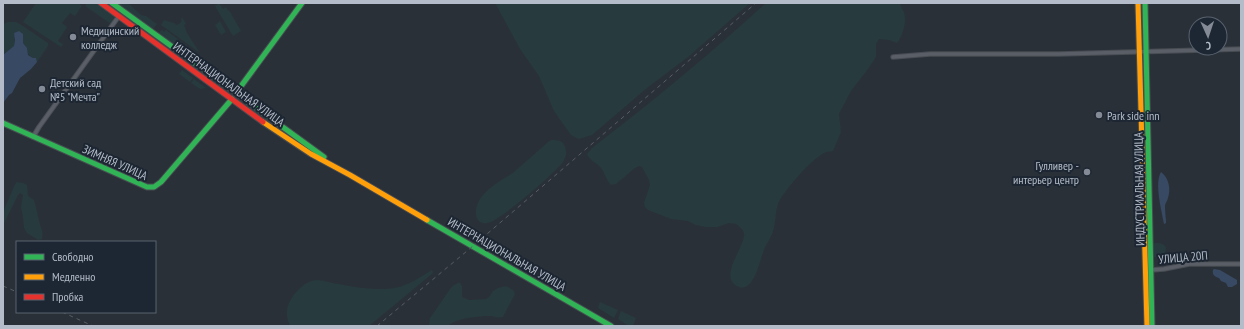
<svg xmlns="http://www.w3.org/2000/svg" width="1244" height="329" viewBox="0 0 1244 329" font-family="'PT Sans Narrow',sans-serif">
  <style>
    .green { fill: #273a3e }
    .water { fill: #384963 }
    .lines { fill: none; stroke-linecap: round; stroke-linejoin: round }
    .street-casing { stroke: #484c53; stroke-width: 5.5 }
    .fast-casing { stroke: #484c53; stroke-width: 7 }
    .slow-casing { stroke: #484c53; stroke-width: 7 }
    .jam-casing { stroke: #484c53; stroke-width: 7 }
    .street { stroke: #5a5e66; stroke-width: 3.5 }
    .fast { stroke: #30b455; stroke-width: 5 }
    .slow { stroke: #ff9f0a; stroke-width: 5 }
    .jam { stroke: #e5322d; stroke-width: 5 }
    .rail { stroke: #595d64; stroke-width: 1; stroke-dasharray: 4 4; stroke-linecap: butt }
    .poi-dot { fill: #848b96; stroke: #1d2633; stroke-width: 1.5 }
    .labels { text-anchor: middle; dominant-baseline: central; stroke-width: 4; stroke-linejoin: round; paint-order: stroke }
    .poi-label { font-size: 12px; fill: #b4bcc9; stroke: #1d2633; text-anchor: start }
    .street-label { font-size: 12px; fill: #b4bcc9; stroke: #1d2633 }
  </style>
  <rect width="100%" height="100%" fill="#2a3038"/>
  <g class="green">
    <polygon points="36,3 78,3 82,6 75,16 70,13 62,23 67,27 58,41 63,44 61,47 23,22"/>
    <polygon points="87,3 97,3 113,15 114,18 111,24 85,6"/>
    <polygon points="105,3 108,3 154,37 153,39"/>
    <polygon points="116,3 128,3 141,15 146,16 157,24 153,29 151,29"/>
    <polygon points="219,3 223,9 226,7 228,11 229,10 241,31 233,36 215,6"/>
    <polygon points="495,3 750,3 688,57 647,88 592,135 579,139 571,135 554,111 539,76 520,49"/>
    <path d="M766,3h134c1,4 2,6 4,9 3,9 -1,24 -7,31l-8,-3 -10,-1 -3,5v13l-8,12 -17,22 -12,23 2,18 -8,19c-3,1 -6,0 -9,2 -12,6 -41,38 -46,51 -3,9 -2,18 -5,27 -2,8 -8,14 -10,22 -2,4 -2,8 -4,12 -3,10 -11,31 -25,19 -12,-11 9,-36 10,-48 1,-5 -4,-9 -8,-12l-7,-1 -12,4h-12l-9,-2 -8,-4 -17,-2 -23,-9 -3,-3 -1,-4 6,-18 -1,-5 -7,-13 -3,-1 -4,2 -19,16 -5,1c-5,-5 -6,-12 -10,-17 -4,-5 -12,-8 -14,-14l5,-6c60,-46 118,-94 174,-145z"/>
    <polygon points="182,17 186,24 184,25 187,33 200,53 161,25 164,20 174,23 176,25 179,24 182,21 181,20"/>
    <polygon points="220,21 226,32 221,35 215,25"/>
    <polygon points="8,22 16,22 20,24 48,43 48,46 37,62 36,58 33,58 28,54 27,48 23,43 21,32 17,32 14,39 15,41 15,46 3,55 3,24"/>
    <polygon points="163,28 162,30 164,32 166,30 211,64 207,68 201,65 158,34"/>
    <polygon points="186,60 225,88 224,90 185,62"/>
    <polygon points="182,70 193,78 190,82 179,74"/>
    <polygon points="194,79 206,88 200,89 191,83"/>
    <polygon points="246,103 281,130 280,131 244,105"/>
    <polygon points="242,108 300,150 320,162 321,164 302,152 241,110"/>
    <path d="M551,140c9,0 14,1 15,11 1,4 -1,7 -3,11 -8,11 -64,60 -76,61 -13,2 -13,-14 -8,-22 2,-5 6,-8 10,-12 8,-7 17,-11 25,-17 8,-7 17,-15 25,-22 5,-4 7,-7 12,-10z"/>
    <path d="M16,182l7,1 4,2 1,11 6,4c2,7 3,13 5,20 1,8 5,10 3,19l-4,1 -11,-7 -3,-5 -1,-10 -2,-11 2,-12 -3,-2 -2,2 -15,30v-13z"/>
    <path d="M1155,243c5,0 9,0 11,5l-1,6 -6,4 -5,-1 -1,-12z"/>
    <path d="M432,270l1,3 -64,53h-79c-2,-5 -4,-10 -3,-15 1,-13 17,-31 30,-31 7,0 14,3 21,4 16,3 39,7 56,4 14,-2 26,-11 38,-18z"/>
    <path d="M458,283h2l2,3v11l7,3 17,-1 3,-2 4,-6 5,-3 8,-2 7,4 2,4 -12,23c-4,1 -8,0 -12,-1 -11,0 -35,2 -43,10h-19l1,-8 5,-7 15,-22 4,-4z"/>
    <polygon points="600,302 618,310 614,318 598,308"/>
    <polygon points="621,311 636,318 633,326 629,326 618,319"/>
  </g>
  <g class="water">
    <polygon points="19,31 23,34 23,43 27,48 28,55 33,58 36,58 37,62 31,69 20,78 12,93 9,95 3,103 3,55 14,46 15,41 14,33"/>
    <path d="M1161,172c8,6 10,17 7,26 -1,4 -3,5 -3,9 0,6 1,11 1,16l-2,1c-2,-12 -10,-41 -3,-52z"/>
    <path d="M1214,269l6,1 17,10v4l-5,3h-4l-2,-4 -5,-2 -2,-3c-4,-1 -7,-3 -6,-8z"/>
  </g>
  <g class="lines">
    <defs>
      <g id="street">
        <polyline points="893,57 930,54 1059,54 1241,49"/>
        <polyline points="33,137 39,127 119,16"/>
        <polyline points="1151,270 1164,269 1189,264 1241,264"/>
      </g>
      <g id="fast">
        <polyline points="112,3 324,157"/>
        <polyline points="1145,3 1152,326"/>
        <polyline points="236,93 302,3"/>
        <polyline points="3,123 147,187 154,187 161,182 232,99"/>
        <polyline points="427,220 611,326"/>
      </g>
      <g id="slow">
        <polyline points="1138,3 1147,326"/>
        <polyline points="263,122 311,154 350,175 427,220"/>
      </g>
      <polyline id="jam" points="101,3 263,122"/>
    </defs>
    <use href="#street" class="street-casing"/>
    <use href="#fast" class="fast-casing"/>
    <use href="#slow" class="slow-casing"/>
    <use href="#jam" class="jam-casing"/>
    <use href="#street" class="street"/>
    <use href="#fast" class="fast"/>
    <use href="#slow" class="slow"/>
    <use href="#jam" class="jam"/>
    <g class="rail">
      <polyline points="3,286 17,292"/>
      <polyline points="62,312 93,326"/>
      <polyline points="377,326 473,246 756,3"/>
    </g>
  </g>
  <g class="poi-dot">
    <circle cx="73" cy="37" r="4"/>
    <circle cx="42" cy="89" r="4"/>
    <circle cx="1099" cy="115" r="4"/>
    <circle cx="1087" cy="172" r="4"/>
  </g>
  <g class="labels">
    <g class="poi-label">
      <text x="81" y="30">Медицинский<tspan x="81" dy="14">колледж</tspan></text>
      <text x="50" y="82">Детский сад<tspan x="50" dy="14">№5 "Мечта"</tspan></text>
      <text x="1107" y="115">Park side inn</text>
      <text x="1079" y="165" text-anchor="end">Гулливер -<tspan x="1079" dy="14">интерьер центр</tspan></text>
    </g>
    <g class="street-label">
      <text transform="translate(229 84) rotate(36)">ИНТЕРНАЦИОНАЛЬНАЯ УЛИЦА</text>
      <text transform="translate(115 162) rotate(24)">ЗИМНЯЯ УЛИЦА</text>
      <text transform="translate(1139 189) rotate(-91)">ИНДУСТРИАЛЬНАЯ УЛИЦА</text>
      <text transform="translate(507 254) rotate(30)">ИНТЕРНАЦИОНАЛЬНАЯ УЛИЦА</text>
      <text transform="translate(1183 257) rotate(-5)">УЛИЦА 20П</text>
    </g>
  </g>
  <rect width="1244" height="329" fill="none" stroke="#b4bcc9" stroke-width="8"/>
  <rect x="16" y="241" width="140" height="72" fill="#1d2633" stroke="#59626f"/>
  <rect x="24" y="254" width="20" height="6" fill="#30b455" stroke="#59626f"/>
  <text x="52" y="261" font-size="12" fill="#b4bcc9">Свободно</text>
  <rect x="24" y="274" width="20" height="6" fill="#ff9f0a" stroke="#59626f"/>
  <text x="52" y="281" font-size="12" fill="#b4bcc9">Медленно</text>
  <rect x="24" y="294" width="20" height="6" fill="#e5322d" stroke="#59626f"/>
  <text x="52" y="301" font-size="12" fill="#b4bcc9">Пробка</text>
  <g transform="translate(1208 36) rotate(177)"><circle r="19" fill="#1d2633" stroke="#59626f"/>
  <path d="M0-3L7 15L0 10L-7 15Z" fill="#848b96"/>
  <text y="-6" font-size="11" font-weight="bold" text-anchor="middle" fill="#b4bcc9">С</text>
  </g>
</svg>
